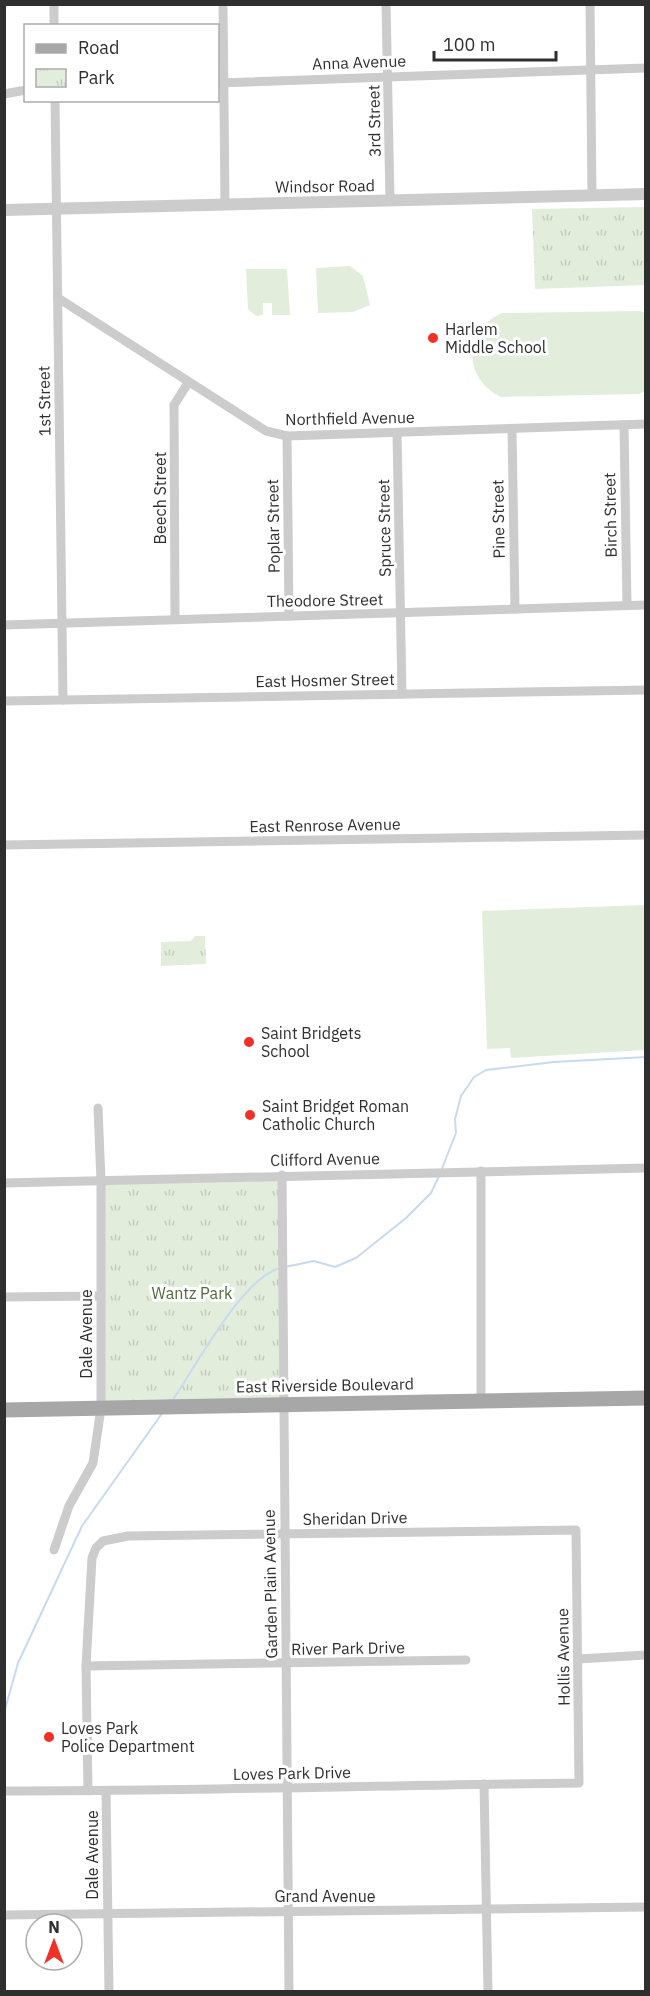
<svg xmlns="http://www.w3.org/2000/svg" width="650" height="1996" viewBox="0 0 650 1996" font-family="'IBM Plex Sans',sans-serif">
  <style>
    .grass { fill: #e3eddc }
    .park { fill: url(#park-tufts) }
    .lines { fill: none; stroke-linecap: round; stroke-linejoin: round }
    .stream { stroke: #c7daef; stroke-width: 2 }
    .minor { stroke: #ccc; stroke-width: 9 }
    .tertiary { stroke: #ccc; stroke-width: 12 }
    .primary { stroke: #a7a7a7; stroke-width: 15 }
    .poi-dot { fill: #f23025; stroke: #fff; stroke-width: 2 }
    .labels { text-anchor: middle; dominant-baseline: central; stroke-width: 6; stroke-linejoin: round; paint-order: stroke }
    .street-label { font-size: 16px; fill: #2f2f2f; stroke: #fff }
    .poi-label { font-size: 16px; fill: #2f2f2f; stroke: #fff; text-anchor: start }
    .park-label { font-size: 16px; fill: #4b6f39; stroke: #fff }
  </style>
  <defs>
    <pattern id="park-tufts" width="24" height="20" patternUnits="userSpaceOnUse" patternTransform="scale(1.5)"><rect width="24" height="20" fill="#e3eddc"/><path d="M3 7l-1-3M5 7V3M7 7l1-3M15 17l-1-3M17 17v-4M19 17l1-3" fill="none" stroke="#c3ccbd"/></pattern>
  </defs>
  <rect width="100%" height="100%" fill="#fff"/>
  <g class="grass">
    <polygon points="350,266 363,276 370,305 353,312 318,313 316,268"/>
    <polygon points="246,269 287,269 290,315 272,315 272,303 263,303 263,315 256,316 248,309"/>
    <path d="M640,311l5,2 1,78 -7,3 -138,3c-39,-19 -38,-67 1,-84z"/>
    <polygon points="645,905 645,1050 511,1058 510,1048 487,1049 482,911"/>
  </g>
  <g class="park">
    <polygon points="645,207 645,285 535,289 532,209"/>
    <polygon points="195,936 205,936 206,964 161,966 161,942 191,941"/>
    <polygon points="282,1175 283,1405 101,1408 101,1181"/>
  </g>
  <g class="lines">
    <g class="stream">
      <polyline points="441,1171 456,1133 455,1119 461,1096 474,1077 486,1070 554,1062 646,1057"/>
      <polyline points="285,1267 314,1261 335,1267 356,1258 406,1218 431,1193 439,1176"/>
      <path d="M172,1401c23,-33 70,-123 108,-133"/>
      <polyline points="4,1713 18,1663 82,1526 163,1412"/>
    </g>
    <g class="minor">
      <polyline points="54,4 54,26"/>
      <polyline points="223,4 225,205"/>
      <polyline points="386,4 390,200"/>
      <polyline points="590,4 592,195"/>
      <polyline points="218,83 646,68"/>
      <polyline points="4,94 26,90"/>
      <polyline points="55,100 63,700"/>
      <polyline points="58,298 266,431 287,436 646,424"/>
      <polyline points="624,425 627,605"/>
      <polyline points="512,429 515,609"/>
      <polyline points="397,433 402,694"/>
      <polyline points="287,436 289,616"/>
      <polyline points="175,618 174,405 188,383"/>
      <polyline points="4,625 646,605"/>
      <polyline points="4,701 646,690"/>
      <polyline points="4,845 646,835"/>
      <polyline points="481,1171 481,1400"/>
      <polyline points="282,1175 289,1992"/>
      <polyline points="4,1183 646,1168"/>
      <polyline points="4,1297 101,1296"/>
      <polyline points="54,1550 69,1506 93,1463 101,1408 101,1181 98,1108"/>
      <polyline points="578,1659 646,1655"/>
      <polyline points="86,1666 466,1660"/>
      <polyline points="484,1784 488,1992"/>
      <path d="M4,1791c192,0 384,-6 575,-8l-3,-253 -448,6 -25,5 -7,7 -4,10 -6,108 2,125"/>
      <polyline points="106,1791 109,1992"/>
      <polyline points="4,1915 646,1907"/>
    </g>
    <polyline class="tertiary" points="4,210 646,194"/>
    <polyline class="primary" points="4,1410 646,1398"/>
  </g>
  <g class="poi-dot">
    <circle cx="433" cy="338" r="6"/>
    <circle cx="249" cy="1042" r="6"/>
    <circle cx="250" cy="1115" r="6"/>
    <circle cx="49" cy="1737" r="6"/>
  </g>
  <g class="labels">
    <g class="street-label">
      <text transform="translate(359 62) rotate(-2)">Anna Avenue</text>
      <text transform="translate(374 121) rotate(-91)">3rd Street</text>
      <text transform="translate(325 186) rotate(-1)">Windsor Road</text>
      <text transform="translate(44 401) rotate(-91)">1st Street</text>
      <text transform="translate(350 418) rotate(-1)">Northfield Avenue</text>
      <text transform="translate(160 498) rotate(-90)">Beech Street</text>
      <text transform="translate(610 515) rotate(-91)">Birch Street</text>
      <text transform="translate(498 519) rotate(-91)">Pine Street</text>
      <text transform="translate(273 526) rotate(-91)">Poplar Street</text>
      <text transform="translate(384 528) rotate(-91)">Spruce Street</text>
      <text transform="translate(325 600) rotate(-1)">Theodore Street</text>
      <text transform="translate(325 680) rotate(-1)">East Hosmer Street</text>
      <text transform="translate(325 825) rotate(-1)">East Renrose Avenue</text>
      <text transform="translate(325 1159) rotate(-1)">Clifford Avenue</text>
      <text transform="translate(86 1334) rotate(-90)">Dale Avenue</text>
      <text transform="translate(325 1385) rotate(-1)">East Riverside Boulevard</text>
      <text transform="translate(355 1518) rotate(-1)">Sheridan Drive</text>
      <text transform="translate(270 1584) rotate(-91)">Garden Plain Avenue</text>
      <text transform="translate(348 1648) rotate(-1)">River Park Drive</text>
      <text transform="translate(563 1657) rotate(-91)">Hollis Avenue</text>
      <text transform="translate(292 1773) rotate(-1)">Loves Park Drive</text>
      <text transform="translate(92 1855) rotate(-90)">Dale Avenue</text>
      <text x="325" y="1896">Grand Avenue</text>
    </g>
    <g class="poi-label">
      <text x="445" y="329">Harlem<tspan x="445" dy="18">Middle School</tspan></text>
      <text x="261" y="1033">Saint Bridgets<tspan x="261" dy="18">School</tspan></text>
      <text x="262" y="1106">Saint Bridget Roman<tspan x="262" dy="18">Catholic Church</tspan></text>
      <text x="61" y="1728">Loves Park<tspan x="61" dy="18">Police Department</tspan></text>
    </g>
    <g class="park-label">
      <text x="192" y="1293">Wantz Park</text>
    </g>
  </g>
  <rect width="650" height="1996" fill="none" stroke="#2f2f2f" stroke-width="12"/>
  <rect x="24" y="24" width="195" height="78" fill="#ffffff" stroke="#acacac" stroke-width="1.5"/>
  <rect x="36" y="44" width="30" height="9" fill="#a7a7a7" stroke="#acacac" stroke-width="1.5"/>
  <text x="78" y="54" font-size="18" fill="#2f2f2f">Road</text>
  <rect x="36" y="69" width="30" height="18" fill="url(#park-tufts)" stroke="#acacac" stroke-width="1.5"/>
  <text x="78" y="84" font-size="18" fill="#2f2f2f">Park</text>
  <g transform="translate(54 1942)"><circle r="28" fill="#ffffff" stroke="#acacac" stroke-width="1.5"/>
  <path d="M0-4.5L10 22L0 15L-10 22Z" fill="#f23025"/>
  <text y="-9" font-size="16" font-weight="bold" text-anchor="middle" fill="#2f2f2f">N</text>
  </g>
  <path d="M434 51v9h122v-9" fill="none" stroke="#2f2f2f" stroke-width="3"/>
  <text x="443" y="51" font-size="18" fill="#2f2f2f" stroke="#ffffff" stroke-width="4.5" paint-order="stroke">100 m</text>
</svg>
